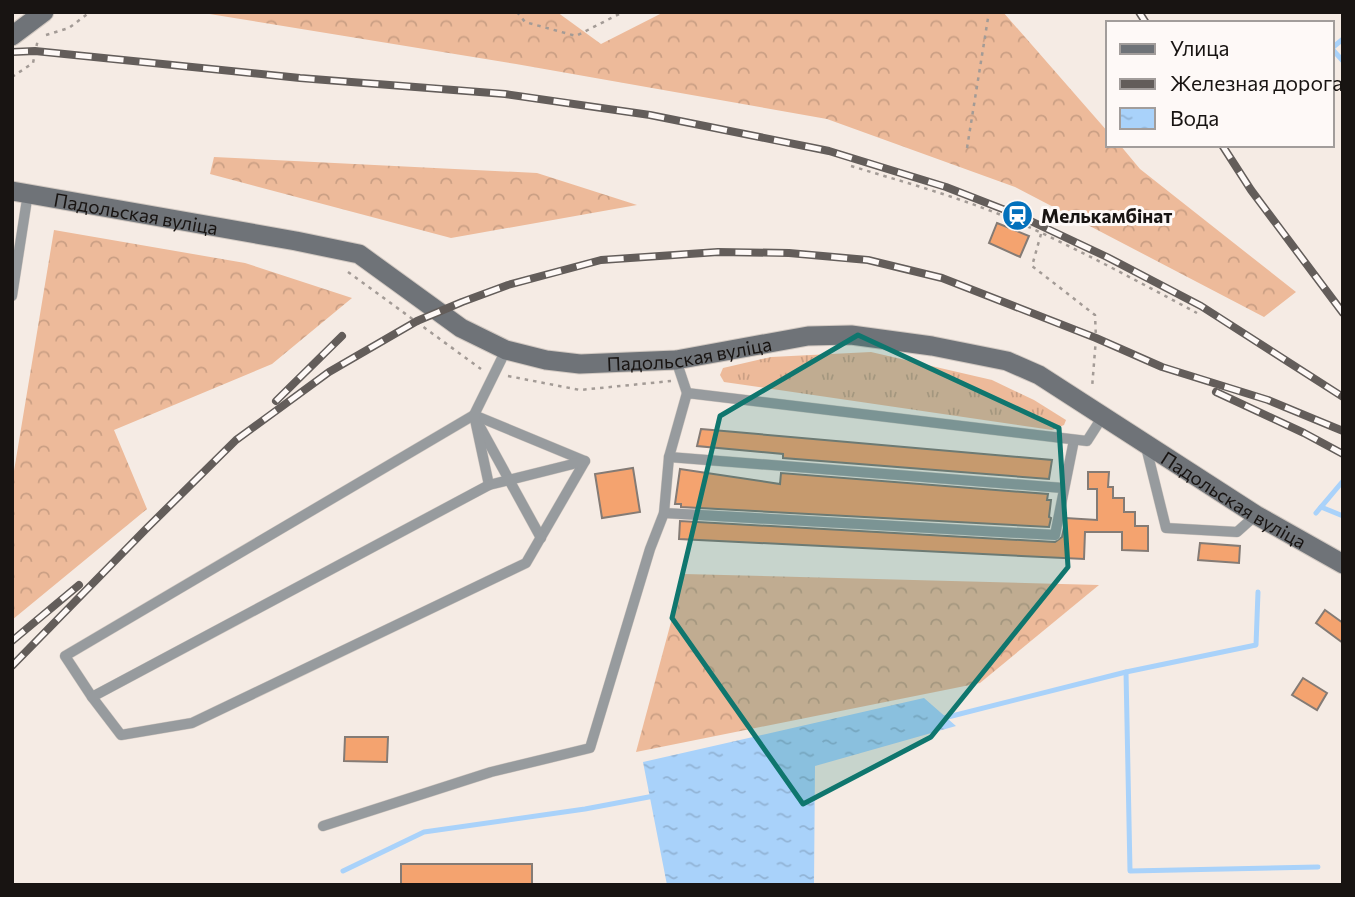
<svg xmlns="http://www.w3.org/2000/svg" width="1355" height="897" viewBox="0 0 1355 897" font-family="Commissioner,sans-serif">
  <style>
    .grass { fill: url(#grass-tufts) }
    .forest { fill: url(#forest-crowns) }
    .water { fill: url(#water-ripples) }
    .lines { fill: none; stroke-linecap: round; stroke-linejoin: round }
    .stream { stroke: #a9d2fa; stroke-width: 5 }
    .building { fill: #f4a36f; stroke: #847b75; stroke-width: 2 }
    .service-casing { stroke: #d2c9c2; stroke-width: 11 }
    .secondary-casing { stroke: #d2c9c2; stroke-width: 21 }
    .path { stroke: #a39b96; stroke-width: 2.5; stroke-dasharray: 3.5 5; stroke-linecap: butt }
    .service { stroke: #979b9e; stroke-width: 10 }
    .secondary { stroke: #6f7378; stroke-width: 19 }
    .rail-casing { stroke: #635d5a; stroke-width: 8 }
    .rail { stroke: #fef9f7; stroke-width: 5; stroke-dasharray: 16; stroke-linecap: butt }
    .marked { fill: #0f766e; fill-opacity: 0.2; stroke: #0f766e; stroke-width: 5; stroke-linejoin: round }
    .labels { text-anchor: middle; dominant-baseline: central; stroke-width: 6; stroke-linejoin: round; paint-order: stroke }
    .street-label { font-size: 19px; fill: #181412; stroke: #fef9f7 }
    .poi-label { font-size: 19px; font-weight: bold; fill: #181412; stroke: #fef9f7; text-anchor: start }
  </style>
  <defs>
    <pattern id="grass-tufts" width="24" height="20" patternUnits="userSpaceOnUse" patternTransform="scale(1.75)"><rect width="24" height="20" fill="#edba9a"/><path d="M3 7l-1-3M5 7V3M7 7l1-3M15 17l-1-3M17 17v-4M19 17l1-3" fill="none" stroke="#ca9f84"/></pattern>
    <pattern id="forest-crowns" width="20" height="18" patternUnits="userSpaceOnUse" patternTransform="scale(1.75)"><rect width="20" height="18" fill="#edba9a"/><path d="M2 6a3 3 0 1 1 6 0M12 15a3 3 0 1 1 6 0" fill="none" stroke="#ca9f84"/></pattern>
    <pattern id="water-ripples" width="26" height="14" patternUnits="userSpaceOnUse" patternTransform="scale(1.75)"><rect width="26" height="14" fill="#a9d2fa"/><path d="M2 4q2-2 4 0t4 0M15 11q2-2 4 0t4 0" fill="none" stroke="#91b3d5"/></pattern>
  </defs>
  <rect width="100%" height="100%" fill="#f5ebe4"/>
  <polygon class="grass" points="871,352 992,380 1034,400 1066,420 1064,425 1052,430 724,382 720,375 723,368 771,357"/>
  <g class="forest">
    <polygon points="197,12 557,12 601,44 664,12 1003,12 1108,132 1108,145 1120,145 1140,169 1296,292 1264,317 1015,187 827,119 516,64"/>
    <polygon points="214,157 537,173 637,205 451,238 210,174"/>
    <polygon points="54,230 245,263 352,298 272,364 114,430 147,509 12,620 12,483"/>
    <polygon points="684,574 1099,585 980,683 636,752"/>
  </g>
  <polygon class="water" points="924,698 956,726 815,766 814,885 667,885 643,762"/>
  <g class="lines">
    <g class="stream">
      <polyline points="1332,48 1343,39"/>
      <polyline points="1332,49 1343,61"/>
      <polyline points="1321,507 1343,516"/>
      <polyline points="1316,513 1343,481"/>
      <polyline points="1126,672 1130,871 1318,867"/>
      <polyline points="940,719 1126,672 1256,645 1258,592"/>
      <polyline points="343,871 424,832 585,809 654,796"/>
    </g>
  </g>
  <g class="building">
    <polygon points="997,223 1029,236 1020,257 989,243"/>
    <polygon points="701,429 1052,460 1049,479 783,458 783,454 697,446"/>
    <polygon points="633,468 640,512 602,518 595,474"/>
    <polygon points="680,469 780,484 781,473 1048,494 1047,500 1051,500 1049,517 1051,518 1049,527 681,507 681,504 675,504"/>
    <polygon points="1088,472 1109,472 1108,487 1113,487 1113,498 1124,498 1124,512 1135,512 1135,526 1148,526 1148,551 1122,550 1122,532 1085,532 1084,559 679,539 680,521 1055,542 1062,537 1066,518 1097,520 1097,489 1088,489"/>
    <polygon points="1200,543 1240,546 1239,563 1198,560"/>
    <polygon points="1325,610 1343,623 1343,643 1316,623"/>
    <polygon points="1303,678 1327,693 1317,710 1292,695"/>
    <polygon points="345,737 388,737 387,762 344,761"/>
    <rect x="401" y="864" width="131" height="21"/>
  </g>
  <g class="lines">
    <defs>
      <g id="service">
        <polyline points="12,296 28,193"/>
        <polyline points="676,360 687,393"/>
        <polygon points="474,415 585,461 526,563 192,723 121,735 92,697 65,656"/>
        <polyline points="479,425 541,538"/>
        <polyline points="1146,447 1166,528 1237,532 1256,515"/>
        <polyline points="669,457 1063,488"/>
        <polyline points="489,485 474,415 506,350"/>
        <polyline points="664,513 1055,535 1074,440"/>
        <polyline points="92,697 489,485 585,461"/>
        <polyline points="323,826 491,772 590,748 650,549 664,513 669,457 687,393 1087,441 1103,416"/>
      </g>
      <g id="secondary">
        <polyline points="12,36 44,12"/>
        <path id="s1" d="M12,191l284,50 63,13 102,74 45,22 40,10 34,4 96,-4 132,-24 43,-1 81,11 75,15 32,14 217,140 87,49"/>
      </g>
    </defs>
    <use href="#service" class="service-casing"/>
    <use href="#secondary" class="secondary-casing"/>
    <g class="path">
      <polyline points="517,12 525,22 576,36 623,12"/>
      <polyline points="46,35 69,28 90,12"/>
      <polyline points="12,77 33,63 38,39"/>
      <polyline points="967,148 989,12"/>
      <path d="M851,166c56,17 115,33 169,57 60,27 119,59 177,90"/>
      <polyline points="1041,234 1032,266 1095,315 1096,338 1092,388"/>
      <polyline points="348,272 481,369"/>
      <polyline points="508,376 580,390 671,381"/>
    </g>
    <use href="#service" class="service"/>
    <use href="#secondary" class="secondary"/>
    <defs>
      <g id="rail">
        <polyline points="1139,12 1146,23"/>
        <polyline points="12,52 35,51 300,78 505,94 650,115 829,151 946,187 1018,215 1107,257 1201,306 1343,397"/>
        <polyline points="1222,145 1251,190 1343,313"/>
        <polyline points="1216,392 1304,433 1343,454"/>
        <polyline points="276,401 342,336"/>
        <polyline points="12,641 79,585"/>
        <polyline points="12,666 146,529 236,440 329,372 417,321 462,302 508,285 601,260 718,252 789,253 868,260 942,278 1096,338 1162,367 1268,400 1343,431"/>
      </g>
    </defs>
    <use href="#rail" class="rail-casing"/>
    <use href="#rail" class="rail"/>
  </g>
  <path class="marked" d="M858,335l201,93 9,139 -137,170 -128,67 -131,-186 48,-202z"/>
  <defs>
    <symbol id="station-disc" viewBox="-11 -11 22 22"><circle r="9.5" fill="#0471bc" stroke="#fef9f7"/><path d="M-3-6H3Q5-6 5-4V2Q5 4 3 4L4.5 6H3L1.5 4h-3L-3 6H-4.5L-3 4Q-5 4-5 2V-4Q-5-6-3-6ZM-3.5-4v3h7v-3ZM-3.5 1v1.5H-2V1ZM2 1v1.5H3.5V1Z" fill="#fff"/></symbol>
  </defs>
  <g fill-rule="evenodd">
    <use href="#station-disc" x="1000" y="198" width="35" height="35"/>
  </g>
  <g class="labels">
    <g class="street-label">
      <text stroke="none"><textPath href="#s1" startOffset="126">Падольская вуліца</textPath></text>
      <text stroke="none"><textPath href="#s1" startOffset="714">Падольская вуліца</textPath></text>
      <text stroke="none"><textPath href="#s1" startOffset="1302">Падольская вуліца</textPath></text>
    </g>
    <g class="poi-label">
      <text x="1041" y="215">Мелькамбінат</text>
    </g>
  </g>
  <rect width="1355" height="897" fill="none" stroke="#181412" stroke-width="28"/>
  <rect x="1106" y="21" width="228" height="126" fill="#fef9f7" stroke="#a29d9b" stroke-width="2"/>
  <rect x="1120" y="44" width="35" height="10" fill="#6f7378" stroke="#a29d9b" stroke-width="2"/>
  <text x="1170" y="56" font-size="21" fill="#181412">Улица</text>
  <rect x="1120" y="79" width="35" height="10" fill="#635d5a" stroke="#a29d9b" stroke-width="2"/>
  <text x="1170" y="91" font-size="21" fill="#181412">Железная дорога</text>
  <rect x="1120" y="108" width="35" height="21" fill="url(#water-ripples)" stroke="#a29d9b" stroke-width="2"/>
  <text x="1170" y="126" font-size="21" fill="#181412">Вода</text>
</svg>
